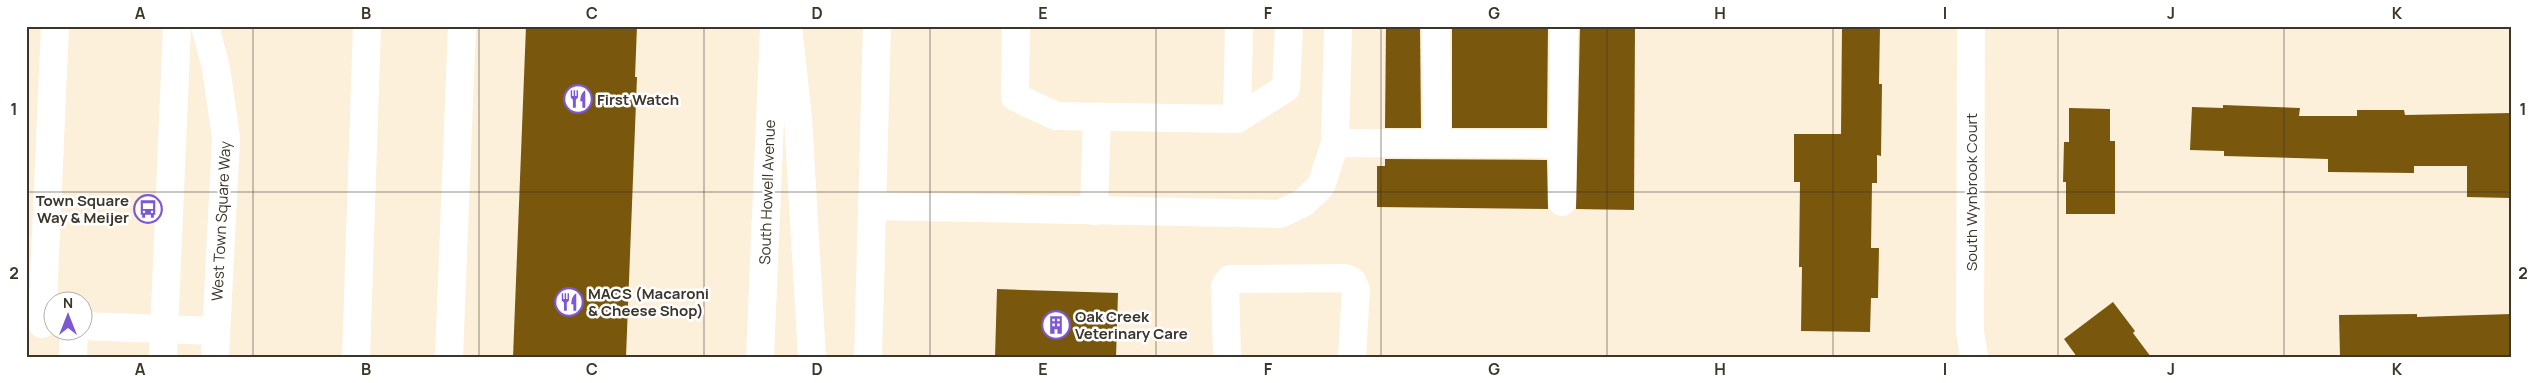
<svg xmlns="http://www.w3.org/2000/svg" width="2537" height="383" viewBox="0 0 2537 383" font-family="Manrope,sans-serif">
  <style>
    .building { fill: #79580e }
    .lines { fill: none; stroke-linecap: round; stroke-linejoin: round }
    .minor { stroke: #fff; stroke-width: 28 }
    .major { stroke: #fff; stroke-width: 28 }
    .grid { fill: none; stroke: #3b352a; stroke-width: 1; stroke-opacity: 0.55 }
    .labels { text-anchor: middle; dominant-baseline: central; stroke-width: 5; stroke-linejoin: round; paint-order: stroke }
    .poi-label { font-size: 15px; font-weight: bold; fill: #3b352a; stroke: #fff; text-anchor: start }
    .street-label { font-size: 15px; fill: #3b352a; stroke: #fff }
    .neatline { fill: none; stroke: #3b352a; stroke-width: 2 }
    .grid-label { font-size: 16px; text-anchor: middle; font-weight: bold; fill: #3b352a }
  </style>
  <rect width="100%" height="100%" fill="#fdf0da"/>
  <g class="building">
    <polygon points="526,26 637,26 635,77 637,77 626,357 513,357"/>
    <polygon points="1386,26 1420,26 1421,128 1385,128"/>
    <polygon points="1452,26 1548,26 1547,128 1452,128"/>
    <polygon points="1580,26 1635,26 1634,210 1576,209"/>
    <polygon points="1842,26 1880,26 1879,84 1882,84 1881,156 1877,155 1877,183 1872,183 1871,248 1879,248 1878,298 1871,298 1870,332 1801,331 1802,267 1799,267 1800,182 1794,182 1794,134 1841,134"/>
    <polygon points="2223,105 2300,108 2299,116 2357,116 2357,110 2404,110 2405,115 2511,113 2511,198 2467,197 2467,166 2414,166 2414,173 2328,172 2328,159 2224,156 2224,151 2190,150 2192,107 2223,108"/>
    <polygon points="2069,108 2110,109 2110,141 2115,141 2115,214 2066,214 2066,182 2063,182 2064,142 2069,142"/>
    <polygon points="1385,159 1547,160 1548,209 1377,207 1377,166 1385,166"/>
    <polygon points="997,289 1118,293 1116,357 995,357"/>
    <polygon points="2113,302 2135,331 2133,333 2151,357 2077,357 2064,339"/>
    <polygon points="2417,314 2417,317 2511,314 2511,357 2340,357 2339,315"/>
  </g>
  <g class="lines">
    <g class="minor">
      <polyline points="205,26 216,68 226,138 215,357"/>
      <polyline points="1016,26 1015,97 1056,116 1237,119 1286,88 1289,26"/>
      <polyline points="1436,26 1437,143"/>
      <polyline points="1971,26 1970,331 1974,357"/>
      <polyline points="1237,119 1239,26"/>
      <polyline points="1335,143 1562,144"/>
      <polyline points="1562,202 1564,26"/>
      <polyline points="872,206 1280,214 1303,203 1321,186 1335,143 1338,26"/>
      <polyline points="1094,211 1097,117"/>
      <polyline points="42,324 55,26"/>
      <polyline points="82,326 216,331"/>
      <polyline points="73,357 74,330"/>
      <polyline points="163,357 177,26"/>
      <polyline points="356,357 367,26"/>
      <polyline points="449,357 462,26"/>
      <polyline points="1227,357 1225,286 1230,279 1345,278 1352,281 1356,290 1352,357"/>
    </g>
    <g class="major">
      <polyline points="788,26 798,119 812,357"/>
      <polyline points="760,357 774,26"/>
      <polyline points="868,357 877,26"/>
    </g>
  </g>
  <path class="grid" d="M253,26v331M479,26v331M704,26v331M930,26v331M1156,26v331M1381,26v331M1607,26v331M1833,26v331M2058,26v331M2284,26v331M26,192h2485"/>
  <defs>
    <symbol id="restaurant-ring" viewBox="-11 -11 22 22"><circle r="9.5" fill="#fff" stroke="#7d58d2" stroke-width="1.5"/><path d="M-5-6h1v4h1v-4h1v4h1v-4h1v5L-1.5 .5V6h-2V.5L-5-1ZM5-6V6H3V1.5H1.5Q1.5-4 5-6Z" fill="#7d58d2"/></symbol>
    <symbol id="bus-ring" viewBox="-11 -11 22 22"><circle r="9.5" fill="#fff" stroke="#7d58d2" stroke-width="1.5"/><path d="M-5-6H5V4H4V6H2V4H-2V6H-4V4H-5ZM-3.5-4V0h7V-4ZM-3.5 1.2v1.5H-2V1.2ZM2 1.2v1.5H3.5V1.2Z" fill="#7d58d2"/></symbol>
    <symbol id="building-ring" viewBox="-11 -11 22 22"><circle r="9.5" fill="#fff" stroke="#7d58d2" stroke-width="1.5"/><path d="M-4-6H4V6H1V3H-1V6H-4ZM-2.5-4.3h1.7v1.8h-1.7ZM.8-4.3h1.7v1.8H.8ZM-2.5-1h1.7V.8h-1.7ZM.8-1h1.7V.8H.8Z" fill="#7d58d2"/></symbol>
  </defs>
  <g fill-rule="evenodd">
    <use href="#restaurant-ring" x="562" y="83" width="32" height="32"/>
    <use href="#bus-ring" x="132" y="193" width="32" height="32"/>
    <use href="#restaurant-ring" x="553" y="286" width="32" height="32"/>
    <use href="#building-ring" x="1040" y="309" width="32" height="32"/>
  </g>
  <g class="labels">
    <g class="poi-label">
      <text x="597" y="99">First Watch</text>
      <text x="129" y="200" text-anchor="end">Town Square<tspan x="129" dy="17">Way &amp; Meijer</tspan></text>
      <text x="588" y="293">MACS (Macaroni<tspan x="588" dy="17">&amp; Cheese Shop)</tspan></text>
      <text x="1075" y="316">Oak Creek<tspan x="1075" dy="17">Veterinary Care</tspan></text>
    </g>
    <g class="street-label">
      <text transform="translate(767 192) rotate(-88)">South Howell Avenue</text>
      <text transform="translate(1971 192) rotate(-90)">South Wynbrook Court</text>
      <text transform="translate(221 221) rotate(-87)">West Town Square Way</text>
    </g>
  </g>
  <rect width="2537" height="383" fill="none" stroke="#ffffff" stroke-width="55"/>
  <g transform="translate(68 316)"><circle r="24" fill="#ffffff" stroke="#b1aeaa"/>
  <path d="M0-4L9 19L0 12L-9 19Z" fill="#7d58d2"/>
  <text y="-8" font-size="14" font-weight="bold" text-anchor="middle" fill="#3b352a">N</text>
  </g>
  <rect x="28" y="28" width="2482" height="328" class="neatline"/>
  <g class="grid-label">
    <text x="140" y="19">A</text>
    <text x="366" y="19">B</text>
    <text x="592" y="19">C</text>
    <text x="817" y="19">D</text>
    <text x="1043" y="19">E</text>
    <text x="1268" y="19">F</text>
    <text x="1494" y="19">G</text>
    <text x="1720" y="19">H</text>
    <text x="1945" y="19">I</text>
    <text x="2171" y="19">J</text>
    <text x="2397" y="19">K</text>
    <text x="14" y="115">1</text>
    <text x="2523" y="115">1</text>
    <text x="14" y="279">2</text>
    <text x="2523" y="279">2</text>
    <text x="140" y="375">A</text>
    <text x="366" y="375">B</text>
    <text x="592" y="375">C</text>
    <text x="817" y="375">D</text>
    <text x="1043" y="375">E</text>
    <text x="1268" y="375">F</text>
    <text x="1494" y="375">G</text>
    <text x="1720" y="375">H</text>
    <text x="1945" y="375">I</text>
    <text x="2171" y="375">J</text>
    <text x="2397" y="375">K</text>
  </g>
</svg>
